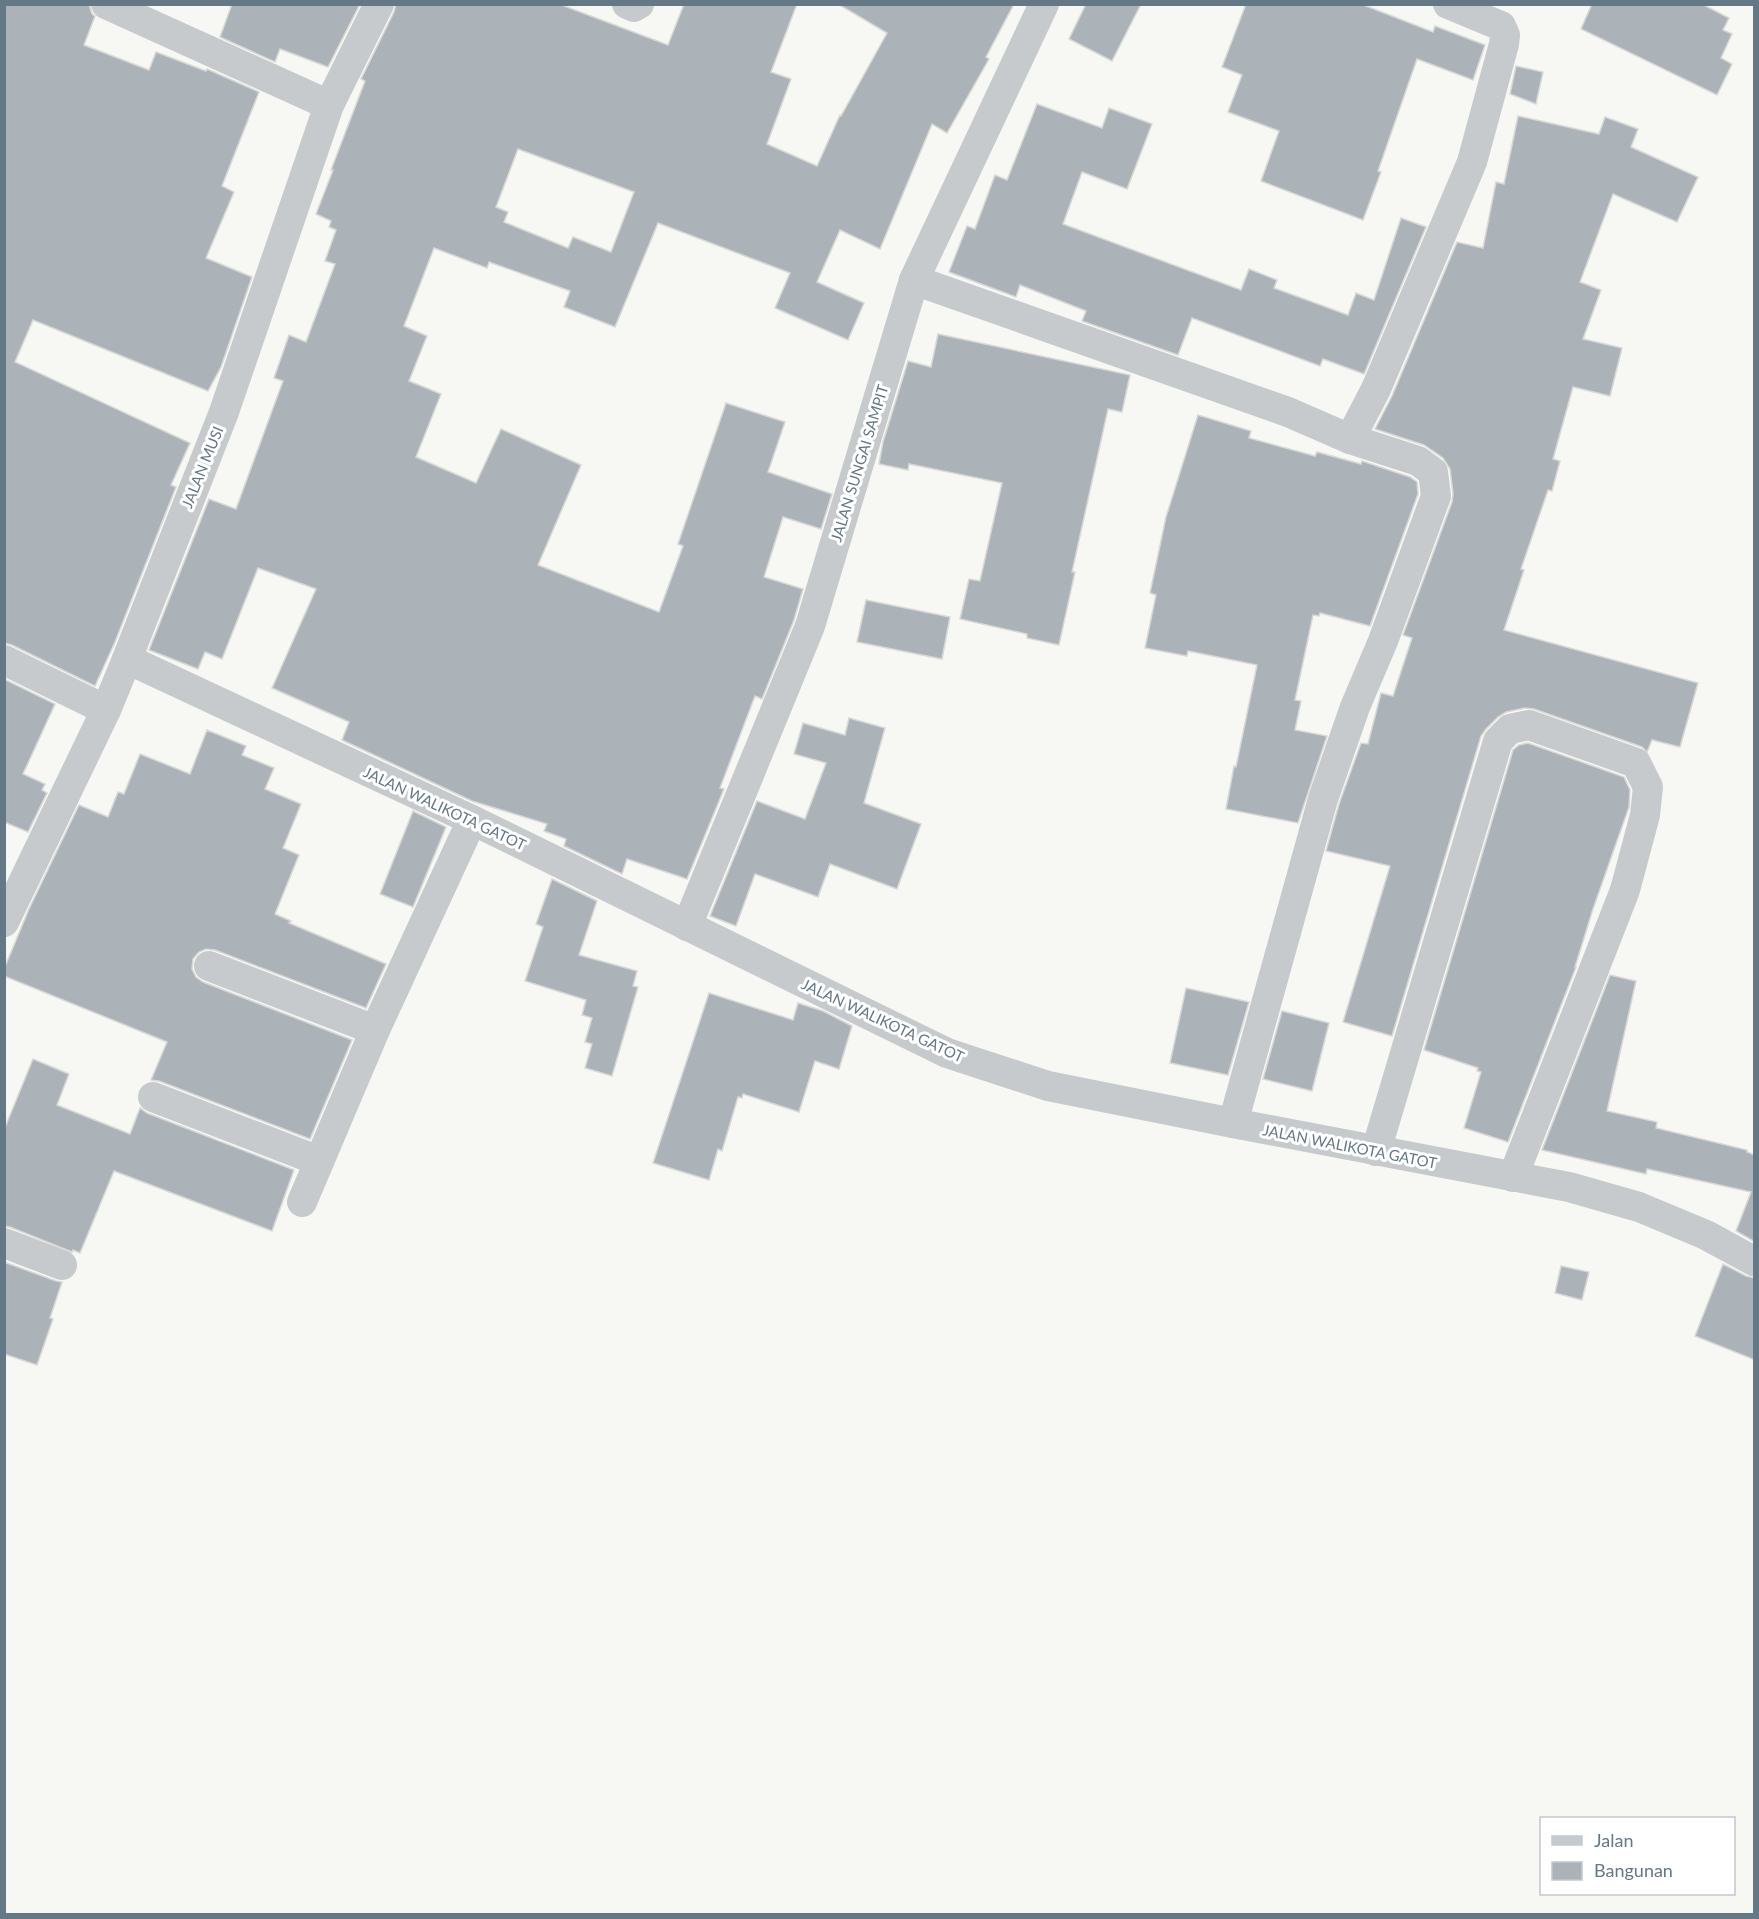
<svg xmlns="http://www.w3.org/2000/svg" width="1759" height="1919" viewBox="0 0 1759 1919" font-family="Lato,sans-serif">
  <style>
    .building { fill: #abb3b9; stroke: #d8d8d6; stroke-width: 1.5; fill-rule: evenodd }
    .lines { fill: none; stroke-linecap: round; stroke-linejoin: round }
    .street { stroke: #c7cacd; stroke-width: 30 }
    .labels { text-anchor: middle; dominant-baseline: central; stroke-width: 6; stroke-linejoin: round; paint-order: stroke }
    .street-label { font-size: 15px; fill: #657886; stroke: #fff }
  </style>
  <rect width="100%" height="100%" fill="#f7f7f3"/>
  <g class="building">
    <polygon points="4,4 89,4 92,14 95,16 84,45 149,70 156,52 206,71 207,69 259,92 222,186 234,192 206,258 252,277 221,367 208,391 33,320 15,362 190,443 171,485 176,487 115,642 95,686 12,645 4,643"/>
    <polygon points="232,4 360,4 328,67 280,49 275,62 220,37"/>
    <path d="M396,4h163l109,41 16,-41h113l-26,68 20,7 -24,65 50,22 23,-51 1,1 46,-83 -49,-29h176l-28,53 3,2 -42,74 -15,-9 -52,125 -40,-19 -23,52 47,21 -16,37 -73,-32 15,-35 -132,-50 -43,104 -51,-20 6,-16 -81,-29 -2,6 -53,-20 -30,78 23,10 -18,45 32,13 -25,63 60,26 25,-54 80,36 -43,100 121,47 24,-66 -5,-2 48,-141 59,19 -17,50 64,22 -11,35 -38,-12 -19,60 39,12 -9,31 -32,79 -7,-3 -35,92 4,1 -37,90 -60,-20 -5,15 -58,-28 2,-7 -22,-8 3,-7 -75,-23 -130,-61 7,-18 -77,-34 44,-99 -58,-21 -36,91 -17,-7 -7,17 -49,-19 60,-151 27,10 47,-128 -9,-3 15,-43 17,7 29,-78 -10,-3 11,-31 -7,-3 2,-6 -15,-7 17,-44h-2l34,-89 -4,-2 33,-67zM518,149l116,43 -23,60 -38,-15 -5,11 -64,-26 4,-10 -12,-5z"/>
    <polygon points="1086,4 1141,4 1112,61 1069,39"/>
    <polygon points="1246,4 1361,4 1433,32 1435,26 1485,45 1473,80 1417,59 1378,171 1381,172 1363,220 1261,181 1279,131 1228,112 1242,75 1222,67"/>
    <polygon points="1592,4 1702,4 1729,18 1723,30 1732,34 1721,58 1732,64 1717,95 1581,29"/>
    <polygon points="1516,66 1543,72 1536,104 1510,94"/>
    <polygon points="1037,104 1102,128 1109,108 1152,124 1127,189 1082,172 1063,224 1241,290 1249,269 1277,280 1274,288 1348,315 1356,293 1374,300 1401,218 1426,227 1364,374 1323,359 1320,366 1192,318 1178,355 1082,321 1086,311 1020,285 1016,297 949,272 967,226 975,229 995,175 1007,180"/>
    <polygon points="1518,116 1599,134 1605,117 1638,129 1631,147 1698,177 1677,222 1613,194 1580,282 1601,290 1583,339 1622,348 1610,396 1573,387 1553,459 1560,461 1552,491 1548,490 1521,569 1524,570 1504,630 1698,683 1680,747 1652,740 1647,752 1642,747 1534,709 1525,708 1506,712 1498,717 1486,729 1481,736 1392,1036 1343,1022 1390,866 1326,851 1339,804 1361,743 1368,744 1381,693 1393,696 1412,638 1403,635 1452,502 1453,494 1450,469 1443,458 1424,445 1375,429 1392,396 1457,242 1483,248 1496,182 1504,184"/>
    <polygon points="938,334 1130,375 1122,412 1108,409 1072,572 1075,572 1059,645 1027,638 1027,634 960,619 969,579 980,581 1002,483 909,464 908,470 879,464 883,442 908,361 931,367"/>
    <polygon points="1198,415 1251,431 1249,438 1315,456 1317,452 1361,464 1362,461 1410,477 1417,482 1418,494 1370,626 1320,613 1319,616 1313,615 1295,700 1301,701 1295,730 1327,736 1298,823 1226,809 1234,766 1236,767 1257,665 1188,651 1187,656 1145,648 1156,595 1150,593 1166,517"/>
    <polygon points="866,600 950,617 942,659 857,642"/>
    <polygon points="4,679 55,704 23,774 45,784 42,790 47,793 28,832 4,822"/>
    <polygon points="849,718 885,728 864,803 921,824 897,889 830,864 818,897 755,874 736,926 710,916 757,801 805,819 826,763 794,754 803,723 845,735"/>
    <polygon points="207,730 246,746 242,755 274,768 265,789 301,804 283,848 299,855 275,914 291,921 289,923 386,964 366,1008 215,950 206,949 199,952 193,959 192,969 196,977 203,982 352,1040 310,1139 159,1081 151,1080 167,1042 4,976 4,969 29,909 79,805 108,817 118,792 124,794 140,754 190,774"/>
    <polygon points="1528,743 1624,777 1630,790 1629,807 1593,909 1575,967 1576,967 1508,1142 1464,1128 1481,1072 1477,1071 1478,1068 1424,1050 1513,750 1519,745"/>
    <polygon points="413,811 446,827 413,907 380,894"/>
    <polygon points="552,879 597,901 579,955 637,971 633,986 638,987 612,1076 585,1068 592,1044 585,1042 592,1018 582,1015 586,1000 525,981 543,927 536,924"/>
    <polygon points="1610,975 1636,981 1607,1111 1657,1122 1656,1128 1747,1150 1747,1152 1755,1155 1755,1242 1736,1231 1751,1192 1647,1169 1646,1174 1542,1150"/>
    <polygon points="1186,988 1249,1002 1228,1075 1170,1063"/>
    <polygon points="709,993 793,1020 798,1003 823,1011 852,1026 839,1069 815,1061 799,1112 743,1094 742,1098 738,1097 722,1151 718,1149 709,1180 653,1163"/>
    <polygon points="1282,1011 1329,1023 1312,1091 1263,1079"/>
    <polygon points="33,1059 69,1074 57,1105 130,1134 140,1108 147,1113 294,1170 272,1231 114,1171 80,1253 73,1250 72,1252 10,1227 4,1226 4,1130"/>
    <polygon points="4,1262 56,1281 62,1282 50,1318 53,1319 37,1365 4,1354"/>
    <polygon points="1723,1264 1746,1276 1755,1278 1755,1360 1695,1336"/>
    <polygon points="1561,1266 1589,1272 1582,1300 1555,1293"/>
  </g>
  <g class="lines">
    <g class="street">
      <polyline points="106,4 329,105"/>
      <polyline points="627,4 634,7 639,4"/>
      <polyline points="914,280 1288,412 1350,439 1376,389 1472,162 1504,44 1505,35 1501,26 1448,4"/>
      <polyline points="127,659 472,820 947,1053 1048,1086 1233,1123 1569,1187 1639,1207 1706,1235 1754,1261"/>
      <polyline points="4,660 106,710"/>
      <polyline points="4,922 106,710 127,659 224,412 329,105 379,4"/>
      <polyline points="687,926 810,626 914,280 1044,4"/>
      <polyline points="209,966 375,1030"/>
      <polyline points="153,1097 319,1161"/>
      <polyline points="1233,1123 1323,799 1355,707 1383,641 1436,496 1433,472 1418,461 1350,439"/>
      <polyline points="1376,1151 1498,741 1510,729 1529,725 1636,763 1648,787 1645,815 1625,890 1513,1177"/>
      <polyline points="302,1202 375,1030 472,820"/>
      <polyline points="4,1243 62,1265"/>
    </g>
  </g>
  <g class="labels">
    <g class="street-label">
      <text transform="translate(859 463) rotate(-73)">JALAN SUNGAI SAMPIT</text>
      <text transform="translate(202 467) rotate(-68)">JALAN MUSI</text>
      <text transform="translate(445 808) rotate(25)">JALAN WALIKOTA GATOT</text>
      <text transform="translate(883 1020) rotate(25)">JALAN WALIKOTA GATOT</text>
      <text transform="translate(1350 1146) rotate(11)">JALAN WALIKOTA GATOT</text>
    </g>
  </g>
  <rect width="1759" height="1919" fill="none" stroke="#657886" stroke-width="12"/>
  <rect x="1540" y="1817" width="195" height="78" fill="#ffffff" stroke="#c1c9cf" stroke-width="1.5"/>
  <rect x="1552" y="1836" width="30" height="9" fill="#c7cacd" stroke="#c1c9cf" stroke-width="1.5"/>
  <text x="1594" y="1847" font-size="18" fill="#657886">Jalan</text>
  <rect x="1552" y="1862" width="30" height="18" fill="#abb3b9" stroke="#c1c9cf" stroke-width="1.5"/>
  <text x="1594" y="1877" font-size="18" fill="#657886">Bangunan</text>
</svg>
